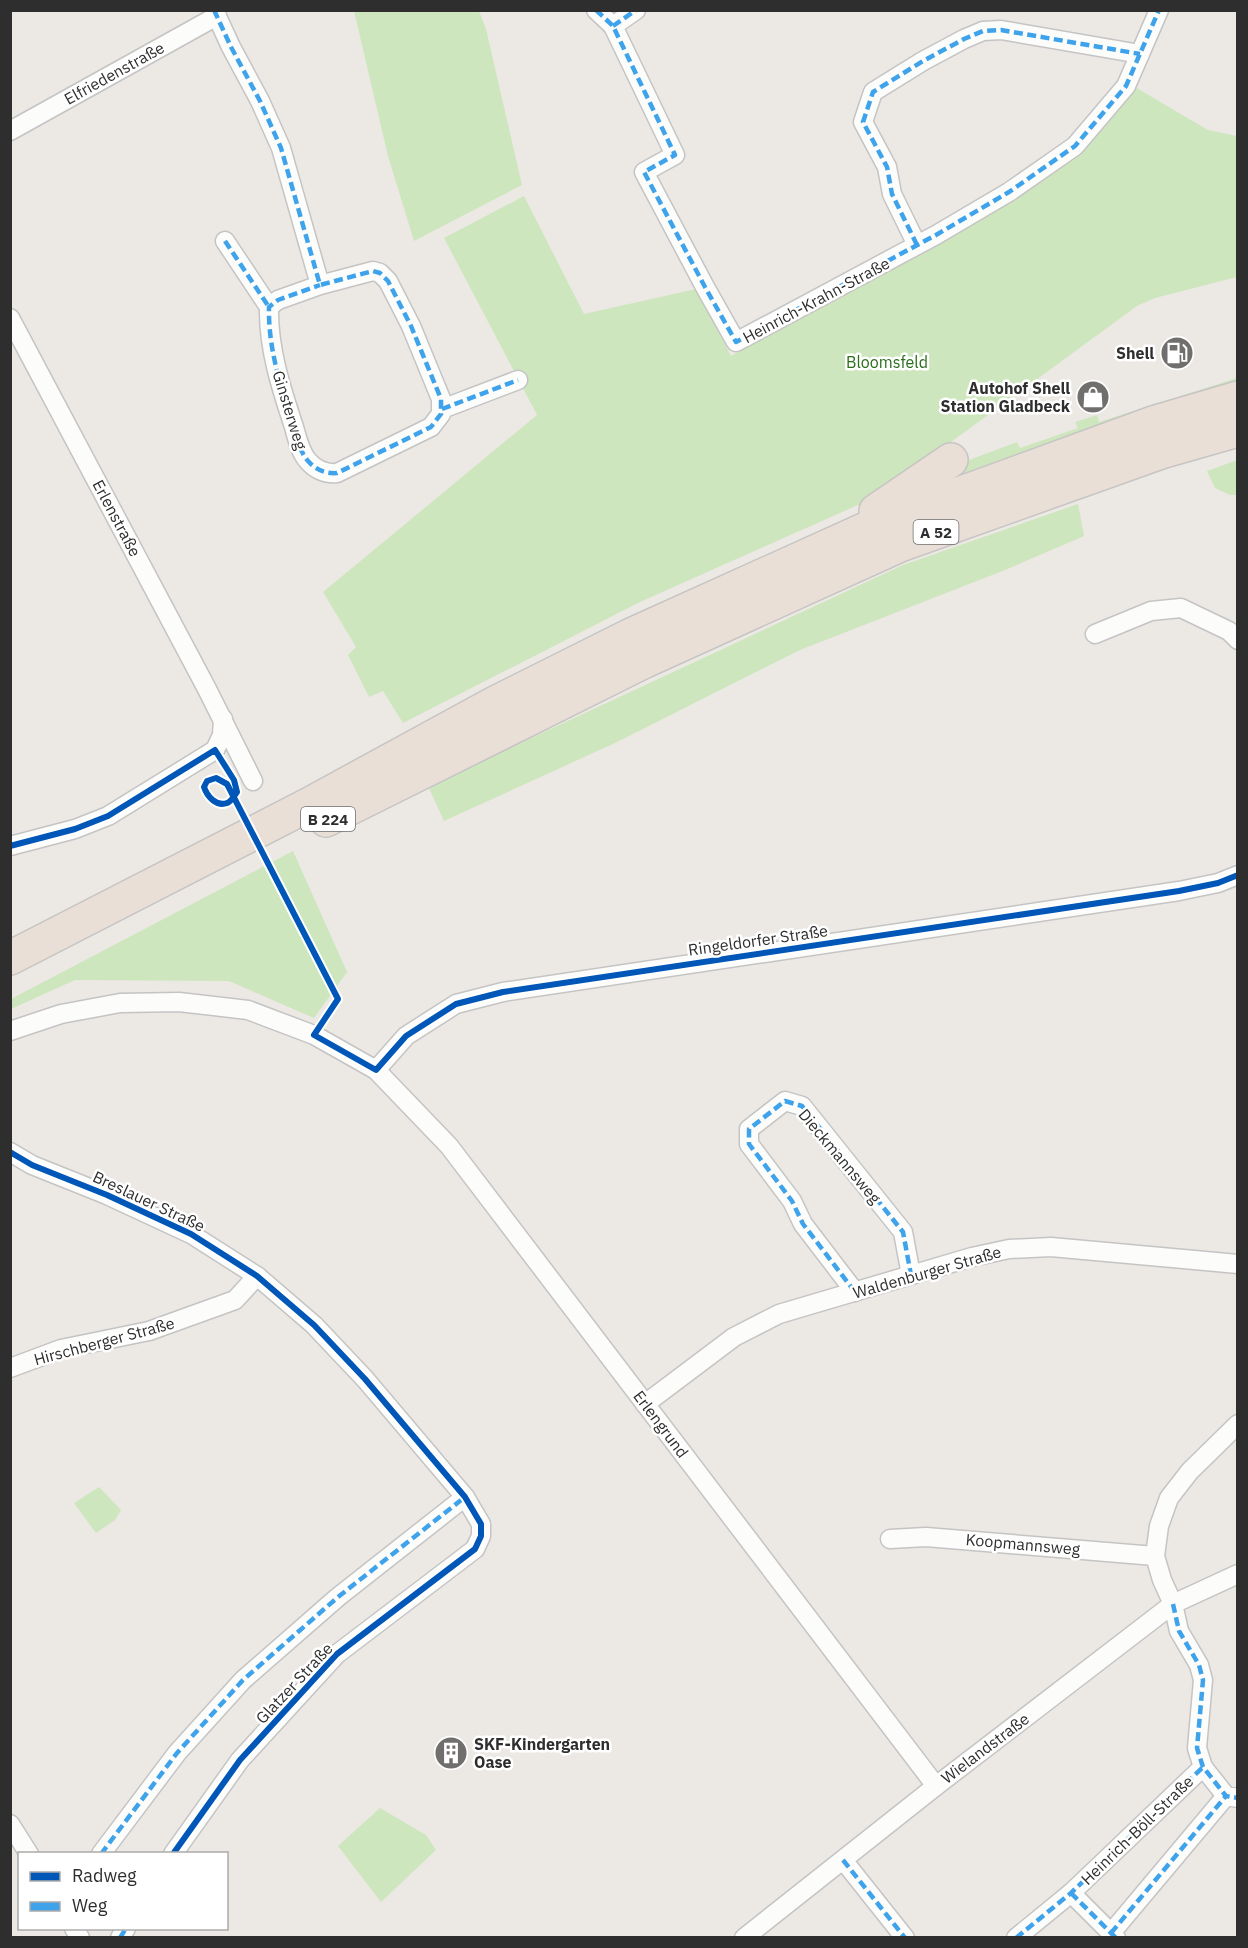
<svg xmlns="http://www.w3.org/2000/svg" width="1248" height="1948" viewBox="0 0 1248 1948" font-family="'IBM Plex Sans',sans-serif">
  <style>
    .green { fill: #cee6be }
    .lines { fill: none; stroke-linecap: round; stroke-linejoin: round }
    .street-casing { stroke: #c5c4c5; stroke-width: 21 }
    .highway-casing { stroke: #c6c5c4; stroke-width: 36 }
    .street { stroke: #fcfcfb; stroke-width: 18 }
    .highway { stroke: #eadfd6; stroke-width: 33 }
    .quiet { stroke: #3ea3eb; stroke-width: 4.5; stroke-dasharray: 9 4.5; stroke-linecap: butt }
    .cycleway-casing { stroke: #fff; stroke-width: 10 }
    .cycleway { stroke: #0057b8; stroke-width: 6 }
    .labels { text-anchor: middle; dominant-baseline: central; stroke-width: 5; stroke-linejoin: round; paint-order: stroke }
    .shield { fill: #fff; stroke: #6d6d6d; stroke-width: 1.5 }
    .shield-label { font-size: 15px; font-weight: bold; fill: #2e2e2e }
    .street-label { font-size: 16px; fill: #2e2e2e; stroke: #fff }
    .poi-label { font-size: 16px; font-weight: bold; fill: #2e2e2e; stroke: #fff; text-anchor: end }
    .park-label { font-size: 16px; fill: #2c6e1b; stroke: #fff }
  </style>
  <rect width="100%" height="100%" fill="#ece8e4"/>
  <g class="green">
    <polygon points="354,11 479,11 486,29 522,185 414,241 388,156"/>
    <polygon points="1135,87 1208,130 1237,136 1237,277 1155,298 1137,306 951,442 955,448 865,513 858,505 640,602 403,723 383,691 369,697 348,655 356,647 323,592 537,415 444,238 524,196 584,314 696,289 731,356 1037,184 1083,149"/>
    <polygon points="1237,378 1237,384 994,462 940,485 953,466 1017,442 1020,448 1078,428 1075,422 1097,415 1099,422"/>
    <polygon points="1237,460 1237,495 1230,495 1215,488 1207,471"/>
    <polygon points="1078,504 1084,536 1005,570 800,650 615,743 444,821 428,786 903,565"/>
    <polygon points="293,851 347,972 314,1018 229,981 75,980 11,1009 11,999"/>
    <polygon points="99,1487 121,1510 115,1520 96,1533 74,1503"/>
    <polygon points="380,1808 426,1835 436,1850 381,1902 338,1846"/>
  </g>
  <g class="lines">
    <defs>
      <g id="street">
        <path d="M214,10l17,37 29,54 21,47 39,137 53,-14 7,2 8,8 23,45 30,73v15l-10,13 -94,46c-11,1 -21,-3 -29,-12 -8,-9 -11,-23 -14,-34 -13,-39 -26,-79 -25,-120l9,-7 42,-15"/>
        <polyline points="596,10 613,26 675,155 644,172 705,287 736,342 936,235 1009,192 1075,146 1126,86 1159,10"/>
        <polyline points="613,26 636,10"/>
        <polyline points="10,131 217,16"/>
        <polyline points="225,241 269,307"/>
        <polyline points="917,245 892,194 887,167 863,122 873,92 923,61 964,39 983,31 1001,30 1140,54"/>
        <polyline points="10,318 207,689 253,781"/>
        <polyline points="442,409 518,380"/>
        <polyline points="1095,634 1151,611 1181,608 1229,631 1238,640"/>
        <polyline points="10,846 75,829 108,816 215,750 222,735 223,719"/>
        <polyline points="10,1031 61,1014 120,1003 179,1002 248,1010 314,1035 376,1070 449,1146 936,1786"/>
        <polyline points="376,1070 406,1036 456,1004 503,992 1179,891 1218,883 1238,875"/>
        <polyline points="10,1152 32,1165 107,1195 191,1234 257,1276 314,1325 365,1379 465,1497 481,1524 481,1536 475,1549 337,1654 240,1760 173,1854"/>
        <polyline points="855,1292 803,1224 792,1201 749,1144 749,1129 785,1101 802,1106 903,1232 911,1275"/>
        <polyline points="10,1368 61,1349 149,1331 235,1300 257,1276"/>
        <polyline points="645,1404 734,1337 779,1314 972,1257 1009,1249 1051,1247 1238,1264"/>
        <polyline points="1238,1424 1190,1471 1169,1498 1159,1526 1155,1556 1162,1580 1173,1604 1179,1631 1199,1665 1203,1680 1197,1748 1203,1767 1226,1796 1238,1798"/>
        <polyline points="890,1539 926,1537 1155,1556"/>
        <polyline points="10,1824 29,1854"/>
        <polyline points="101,1854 177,1753 243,1680 338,1597 465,1497"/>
        <polyline points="843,1860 905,1938"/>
        <polyline points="1071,1893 1116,1938"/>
        <polyline points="74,1928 80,1938"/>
        <polyline points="1111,1933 1226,1796"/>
        <polyline points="120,1938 126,1928"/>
        <polyline points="744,1938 936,1786 1173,1604 1238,1574"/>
        <polyline points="1016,1938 1071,1893 1203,1767"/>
      </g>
      <g id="highway">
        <polyline points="876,511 951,460"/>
        <polyline points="326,820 645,661 900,545 1161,452 1238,430"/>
        <polyline points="10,958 308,805 495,703 629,636 879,523 1156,422 1238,398"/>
      </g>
    </defs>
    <use href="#street" class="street-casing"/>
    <use href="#highway" class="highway-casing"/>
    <use href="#street" class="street"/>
    <use href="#highway" class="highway"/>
    <g class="quiet">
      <path d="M214,10l17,37 29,54 21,47 39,137 53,-14 7,2 8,8 23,45 30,73v15l-10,13 -94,46c-11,1 -21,-3 -29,-12 -8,-9 -11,-23 -14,-34 -13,-39 -26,-79 -25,-120l9,-7 42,-15"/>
      <polyline points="596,10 613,26 675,155 644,172 705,287 736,342 936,235 1009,192 1075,146 1126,86 1159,10"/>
      <polyline points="613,26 636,10"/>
      <polyline points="225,241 269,307"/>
      <polyline points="917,245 892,194 887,167 863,122 873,92 923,61 964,39 983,31 1001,30 1140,54"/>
      <polyline points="442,409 518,380"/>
      <polyline points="855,1292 803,1224 792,1201 749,1144 749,1129 785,1101 802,1106 903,1232 911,1275"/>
      <polyline points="1173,1604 1179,1631 1199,1665 1203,1680 1197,1748 1203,1767 1226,1796 1238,1798"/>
      <polyline points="101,1854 177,1753 243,1680 338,1597 465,1497 468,1503"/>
      <polyline points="843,1860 905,1938"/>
      <polyline points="1071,1893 1116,1938"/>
      <polyline points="1111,1933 1226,1796"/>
      <polyline points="120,1938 126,1928"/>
      <polyline points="1016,1938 1071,1893 1203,1767"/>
    </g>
    <defs>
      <g id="cycleway">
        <path d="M10,846l65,-17 33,-13 107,-66 19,30 3,12c-3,4 -6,10 -10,11 -11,4 -20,-7 -23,-16l3,-6 9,-3 11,6 111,215 -24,36 62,35 30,-34 50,-32 47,-12 676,-101 39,-8 20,-8"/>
        <polyline points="10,1152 32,1165 107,1195 191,1234 257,1276 314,1325 365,1379 465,1497 481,1524 481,1536 475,1549 337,1654 240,1760 173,1854"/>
      </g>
    </defs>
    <use href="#cycleway" class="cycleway-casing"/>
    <use href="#cycleway" class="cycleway"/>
  </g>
  <defs>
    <symbol id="fuel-disc" viewBox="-11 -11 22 22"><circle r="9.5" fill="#706f6e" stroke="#fff"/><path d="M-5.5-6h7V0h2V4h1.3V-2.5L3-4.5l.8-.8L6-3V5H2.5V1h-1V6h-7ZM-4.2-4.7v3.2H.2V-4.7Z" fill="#fff"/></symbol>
    <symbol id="shop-disc" viewBox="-11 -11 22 22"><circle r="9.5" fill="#706f6e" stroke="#fff"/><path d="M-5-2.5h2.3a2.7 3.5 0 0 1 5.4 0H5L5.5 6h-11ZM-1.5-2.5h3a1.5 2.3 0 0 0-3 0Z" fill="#fff"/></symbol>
    <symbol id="building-disc" viewBox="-11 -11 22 22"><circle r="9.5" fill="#706f6e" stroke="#fff"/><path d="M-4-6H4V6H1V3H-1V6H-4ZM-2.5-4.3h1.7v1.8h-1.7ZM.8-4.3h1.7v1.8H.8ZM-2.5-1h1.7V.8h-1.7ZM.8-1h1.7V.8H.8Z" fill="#fff"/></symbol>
  </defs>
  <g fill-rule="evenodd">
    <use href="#fuel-disc" x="1158" y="334" width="38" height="38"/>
    <use href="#shop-disc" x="1074" y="378" width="38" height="38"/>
    <use href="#building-disc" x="432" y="1734" width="38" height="38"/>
  </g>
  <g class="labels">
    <g class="shield">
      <rect x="913.5" y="520" width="45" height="24" rx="4.5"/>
      <rect x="301" y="807" width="54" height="24" rx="4.5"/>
    </g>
    <g class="shield-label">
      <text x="936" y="532">A 52</text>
      <text x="328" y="819">B 224</text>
    </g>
    <g class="street-label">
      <text transform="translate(114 73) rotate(-29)">Elfriedenstraße</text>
      <text transform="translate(816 300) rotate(-28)">Heinrich-Krahn-Straße</text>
      <text transform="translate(290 410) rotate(73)">Ginsterweg</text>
      <text transform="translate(117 518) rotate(62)">Erlenstraße</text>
      <text transform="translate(758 940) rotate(-8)">Ringeldorfer Straße</text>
      <text transform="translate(840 1156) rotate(50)">Dieckmannsweg</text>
      <text transform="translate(149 1201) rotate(25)">Breslauer Straße</text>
      <text transform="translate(927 1272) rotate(-16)">Waldenburger Straße</text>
      <text transform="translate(104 1341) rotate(-15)">Hirschberger Straße</text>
      <text transform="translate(661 1424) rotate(53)">Erlengrund</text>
      <text transform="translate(1023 1544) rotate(5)">Koopmannsweg</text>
      <text transform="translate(294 1683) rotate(-47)">Glatzer Straße</text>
      <text transform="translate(985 1748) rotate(-37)">Wielandstraße</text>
      <text transform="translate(1137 1830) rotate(-44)">Heinrich-Böll-Straße</text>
    </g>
    <g class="poi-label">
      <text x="1154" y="353">Shell</text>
      <text x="1070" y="388">Autohof Shell<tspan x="1070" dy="18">Station Gladbeck</tspan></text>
      <text x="474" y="1744" text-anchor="start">SKF-Kindergarten<tspan x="474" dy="18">Oase</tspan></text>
    </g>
    <g class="park-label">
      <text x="887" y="362">Bloomsfeld</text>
    </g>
  </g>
  <rect width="1248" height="1948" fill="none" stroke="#2e2e2e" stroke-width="24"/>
  <rect x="18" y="1852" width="210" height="78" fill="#ffffff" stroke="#ababab" stroke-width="1.5"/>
  <rect x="30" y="1872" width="30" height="9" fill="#0057b8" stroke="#ababab" stroke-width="1.5"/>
  <text x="72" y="1882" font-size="18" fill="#2e2e2e">Radweg</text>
  <rect x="30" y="1902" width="30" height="9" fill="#3ea3eb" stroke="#ababab" stroke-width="1.5"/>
  <text x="72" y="1912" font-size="18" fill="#2e2e2e">Weg</text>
</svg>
